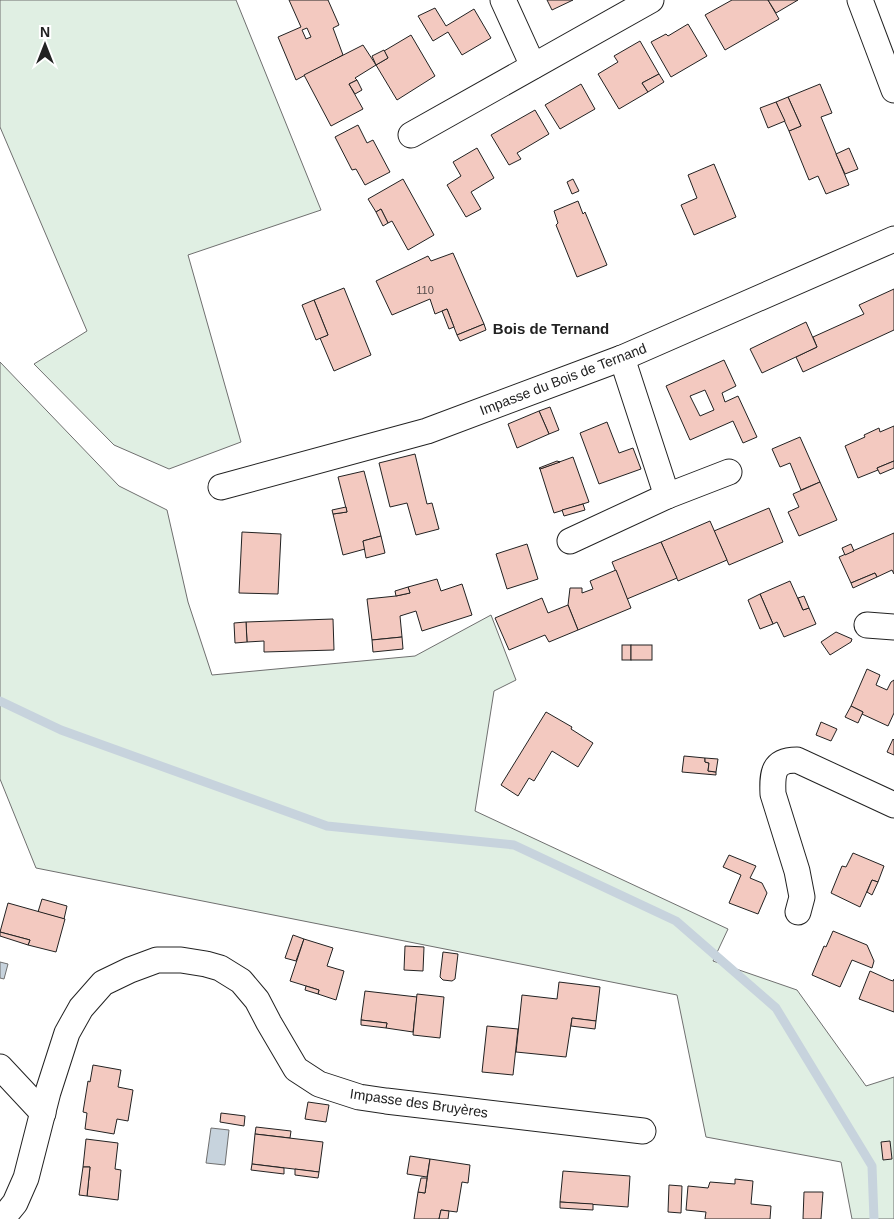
<svg xmlns="http://www.w3.org/2000/svg" width="894" height="1219" viewBox="0 0 894 1219" font-family="Helvetica,sans-serif">
  <style>
    .green { fill: #e0efe3; stroke: #6f6f6f }
    .water { fill: #c7d3dd; stroke: #6f6f6f }
    .lines { fill: none; stroke-linecap: round; stroke-linejoin: round }
    .stream { stroke: #c7d3dd; stroke-width: 9 }
    .building { fill: #f3c9c0; stroke: #222; fill-rule: evenodd }
    .street-casing { stroke: #222; stroke-width: 27 }
    .street { stroke: #fff; stroke-width: 25 }
    .labels { text-anchor: middle; dominant-baseline: central; stroke-width: 4; stroke-linejoin: round; paint-order: stroke }
    .number-label { font-size: 11px; fill: #564c4a }
    .street-label { font-size: 14px; fill: #222; stroke: #fff }
    .neighbourhood-label { font-size: 15px; font-weight: bold; fill: #222; stroke: #fff }
  </style>
  <rect width="100%" height="100%" fill="#fff"/>
  <g class="green">
    <polygon points="0,0 236,0 321,210 188,255 241,442 169,469 114,445 34,364 87,331 0,127"/>
    <polygon points="0,362 119,486 167,510 188,602 212,675 415,656 491,615 516,680 494,691 475,811 728,929 713,961 797,990 866,1086 894,1077 894,1219 852,1219 841,1162 706,1137 677,995 36,868 0,779"/>
  </g>
  <g class="water">
    <polygon points="0,962 8,964 4,979 0,978"/>
    <polygon points="211,1128 229,1130 225,1165 206,1163"/>
  </g>
  <g class="lines">
    <polyline class="stream" points="0,701 61,730 327,826 514,845 676,921 776,1008 872,1166 874,1219"/>
  </g>
  <g class="building">
    <path d="M289,0h39l11,25 -6,3 10,27 -47,25 -18,-43 23,-10zM307,28l4,9 -5,2 -4,-9z"/>
    <polygon points="547,0 573,0 552,10"/>
    <polygon points="732,0 768,0 779,19 725,50 705,15"/>
    <polygon points="768,0 798,0 776,13"/>
    <polygon points="435,8 446,26 474,9 491,38 462,55 448,32 433,41 418,16"/>
    <polygon points="688,24 707,56 671,77 651,42 666,34 668,36"/>
    <polygon points="411,35 435,76 397,100 376,65 388,58 384,51"/>
    <polygon points="640,41 659,74 642,83 648,92 619,109 598,74 618,62 614,56"/>
    <polygon points="363,45 376,65 355,78 357,80 349,84 363,109 331,126 304,75"/>
    <polygon points="384,50 388,58 376,65 372,56"/>
    <polygon points="659,74 664,82 648,92 642,83"/>
    <polygon points="357,80 362,90 355,94 349,84"/>
    <polygon points="581,84 595,109 560,129 545,105"/>
    <polygon points="820,84 832,113 821,117 849,185 826,194 818,176 809,180 789,131 801,126 788,97"/>
    <polygon points="788,97 801,126 789,131 776,102"/>
    <polygon points="776,102 785,121 768,128 760,108"/>
    <polygon points="535,110 549,134 517,153 521,159 509,165 491,135"/>
    <polygon points="358,125 367,143 373,140 390,172 365,185 356,169 352,170 335,137"/>
    <polygon points="477,148 494,178 471,192 481,209 466,217 447,185 461,176 453,162"/>
    <polygon points="849,148 858,169 845,174 836,154"/>
    <polygon points="714,164 736,217 694,235 681,205 697,198 688,175"/>
    <polygon points="403,179 434,235 408,250 392,221 388,223 381,209 376,212 368,199"/>
    <polygon points="573,179 579,191 572,194 567,182"/>
    <polygon points="578,201 583,214 585,212 607,265 577,277 556,225 558,223 554,211"/>
    <polygon points="381,209 388,223 383,226 376,212"/>
    <polygon points="453,253 484,324 457,335 447,309 435,314 430,299 392,315 376,281 428,256 431,261"/>
    <polygon points="344,288 371,355 334,371 320,338 328,335 314,300"/>
    <polygon points="894,289 894,330 803,372 796,357 817,347 813,337 864,314 859,305"/>
    <polygon points="314,300 328,335 316,340 302,305"/>
    <polygon points="447,309 454,327 449,329 442,311"/>
    <polygon points="806,322 817,347 762,373 750,349"/>
    <polygon points="484,324 486,330 460,341 457,335"/>
    <path d="M724,360l12,26 -14,7 3,9 13,-6 19,41 -14,6 -10,-22 -43,19 -24,-54zM705,390l9,20 -14,6 -10,-20z"/>
    <polygon points="550,407 559,430 549,434 539,411"/>
    <polygon points="539,411 549,434 517,448 508,424"/>
    <polygon points="607,422 619,453 633,448 641,469 599,484 580,433"/>
    <polygon points="894,426 894,461 877,468 878,470 858,478 845,446 865,437 864,435 879,428 880,432"/>
    <polygon points="800,437 820,482 801,490 790,463 780,467 772,449"/>
    <polygon points="415,454 427,504 432,503 439,529 416,535 407,503 390,507 379,463"/>
    <polygon points="573,457 589,502 554,513 540,469"/>
    <polygon points="557,461 560,462 540,469 539,468"/>
    <polygon points="894,461 894,468 880,474 877,468"/>
    <polygon points="364,471 381,536 363,541 365,549 343,555 333,514 347,512 338,477"/>
    <polygon points="820,482 837,520 799,536 788,512 799,507 793,494"/>
    <polygon points="583,504 585,510 564,516 562,510"/>
    <polygon points="346,507 347,512 333,514 332,510"/>
    <polygon points="769,508 783,542 729,565 714,531"/>
    <polygon points="710,521 727,560 678,581 661,542"/>
    <polygon points="242,532 281,534 278,594 239,593"/>
    <polygon points="894,533 894,574 892,570 877,577 875,573 851,583 839,557"/>
    <polygon points="381,536 385,553 366,558 363,541"/>
    <polygon points="661,542 677,578 627,599 612,562"/>
    <polygon points="527,544 538,579 507,589 496,554"/>
    <polygon points="851,544 854,551 845,555 842,548"/>
    <polygon points="616,570 631,608 578,630 568,605 570,588 582,588 582,593 593,589 590,581"/>
    <polygon points="875,573 877,577 853,588 851,583"/>
    <polygon points="437,579 441,591 462,584 472,615 422,631 416,611 400,616 402,637 372,640 367,599 396,596 410,593 408,587"/>
    <polygon points="790,581 803,610 809,608 816,624 784,637 777,622 773,624 760,594"/>
    <polygon points="408,587 410,593 396,596 395,591"/>
    <polygon points="760,594 773,624 760,629 748,600"/>
    <polygon points="804,596 809,608 803,610 798,598"/>
    <polygon points="542,598 548,613 568,605 578,630 549,642 545,635 509,650 495,618"/>
    <polygon points="333,619 334,650 264,652 264,641 247,642 246,622"/>
    <polygon points="246,622 247,642 235,643 234,623"/>
    <polygon points="836,632 852,639 851,642 830,655 821,642"/>
    <polygon points="402,637 403,649 373,652 372,640"/>
    <rect x="622" y="645" width="9" height="15"/>
    <rect x="631" y="645" width="21" height="15"/>
    <polygon points="867,669 880,675 876,685 887,690 891,682 894,680 894,713 888,726 862,714 863,712 851,706"/>
    <polygon points="851,706 863,712 858,723 845,717"/>
    <polygon points="546,712 572,727 571,729 593,743 578,767 552,751 534,781 529,778 518,796 501,785"/>
    <polygon points="821,722 837,729 831,741 816,735"/>
    <polygon points="893,739 894,740 894,755 887,752"/>
    <polygon points="684,756 705,758 705,762 709,763 708,771 716,772 716,775 682,772"/>
    <polygon points="705,758 718,759 716,772 708,771 709,763 705,762"/>
    <polygon points="853,853 884,866 878,882 872,880 860,907 831,893 842,866 846,867"/>
    <polygon points="729,855 756,866 750,878 762,883 767,893 758,914 729,903 741,875 723,867"/>
    <polygon points="872,880 878,882 872,895 867,892"/>
    <polygon points="42,899 67,906 64,919 38,912"/>
    <polygon points="8,903 65,919 56,952 28,945 30,940 0,932"/>
    <polygon points="833,931 867,945 874,961 872,968 852,960 840,987 812,975 824,946 826,947"/>
    <polygon points="0,932 30,940 28,945 0,936"/>
    <polygon points="293,935 304,939 296,961 285,958"/>
    <polygon points="304,939 333,948 327,966 344,971 336,1000 318,994 319,990 290,981"/>
    <polygon points="405,946 424,947 423,971 404,970"/>
    <polygon points="443,952 458,954 455,979 452,981 443,980 440,977"/>
    <polygon points="870,971 890,980 893,981 894,979 894,1012 859,999"/>
    <polygon points="559,982 600,987 596,1021 572,1018 566,1057 516,1052 522,995 557,999"/>
    <polygon points="306,986 319,990 318,994 305,990"/>
    <polygon points="365,991 417,997 413,1032 386,1028 387,1023 361,1020"/>
    <polygon points="417,994 444,997 440,1038 413,1035"/>
    <polygon points="572,1018 596,1021 595,1029 571,1026"/>
    <polygon points="361,1020 387,1023 386,1028 361,1025"/>
    <polygon points="487,1026 518,1029 513,1075 482,1072"/>
    <polygon points="93,1065 121,1070 118,1087 133,1090 128,1121 117,1119 114,1134 85,1129 87,1113 83,1112 88,1081 90,1082"/>
    <polygon points="308,1102 329,1105 326,1122 305,1119"/>
    <polygon points="221,1113 245,1116 244,1126 220,1122"/>
    <polygon points="256,1127 291,1131 290,1138 255,1134"/>
    <polygon points="255,1134 323,1142 319,1172 252,1164"/>
    <polygon points="86,1139 118,1143 115,1169 121,1170 118,1200 87,1196 90,1167 83,1167"/>
    <polygon points="890,1141 892,1159 883,1160 881,1142"/>
    <polygon points="410,1156 430,1159 427,1177 407,1174"/>
    <polygon points="430,1159 470,1165 468,1183 462,1182 457,1212 441,1210 439,1219 414,1219 418,1192 425,1193"/>
    <polygon points="252,1164 284,1168 284,1174 251,1170"/>
    <polygon points="83,1167 90,1167 87,1196 79,1195"/>
    <polygon points="295,1169 319,1172 318,1178 295,1175"/>
    <polygon points="563,1171 630,1176 628,1207 560,1202"/>
    <polygon points="421,1178 427,1178 425,1193 418,1192"/>
    <polygon points="735,1179 753,1181 751,1204 771,1206 770,1219 705,1219 706,1212 686,1210 688,1186 708,1188 710,1182 735,1184"/>
    <polygon points="669,1185 682,1186 681,1213 668,1212"/>
    <polygon points="804,1192 823,1192 821,1219 803,1219"/>
    <polygon points="560,1202 593,1204 593,1210 560,1208"/>
    <polygon points="441,1210 449,1211 448,1219 439,1219"/>
  </g>
  <g class="lines">
    <defs>
      <g id="street">
        <polyline points="503,0 533,66"/>
        <polyline points="860,0 894,90"/>
        <polyline points="411,135 651,0"/>
        <polyline points="622,358 667,496"/>
        <polyline points="221,487 427,431 622,358 894,239"/>
        <polyline points="570,541 667,496 729,472"/>
        <polyline points="867,625 894,627"/>
        <path d="M798,912l4,-15 -5,-26 -24,-77c-1,-21 0,-34 24,-34l97,45"/>
        <polyline points="0,1067 43,1113"/>
        <polyline points="2,1219 15,1203 26,1178 48,1092 67,1033 81,1008 103,983 130,970 157,960 181,960 206,964 220,968 241,981 257,1000 269,1023 296,1069 319,1084 359,1097 386,1101 643,1131"/>
      </g>
    </defs>
    <use href="#street" class="street-casing"/>
    <use href="#street" class="street"/>
  </g>
  <g class="labels">
    <g class="number-label">
      <text x="425" y="290">110</text>
    </g>
    <g class="street-label">
      <text transform="translate(563 379) rotate(-21)">Impasse du Bois de Ternand</text>
      <text transform="translate(419 1103) rotate(8)">Impasse des Bruyères</text>
    </g>
    <g class="neighbourhood-label">
      <text x="551" y="328">Bois de Ternand</text>
    </g>
  </g>
  <g transform="translate(45 45)" stroke="#ffffff" stroke-width="4" paint-order="stroke">
  <path d="M0-4L9 19L0 12L-9 19Z" fill="#222222"/>
  <text y="-8" font-size="14" font-weight="bold" text-anchor="middle" fill="#222222">N</text>
  </g>
</svg>
